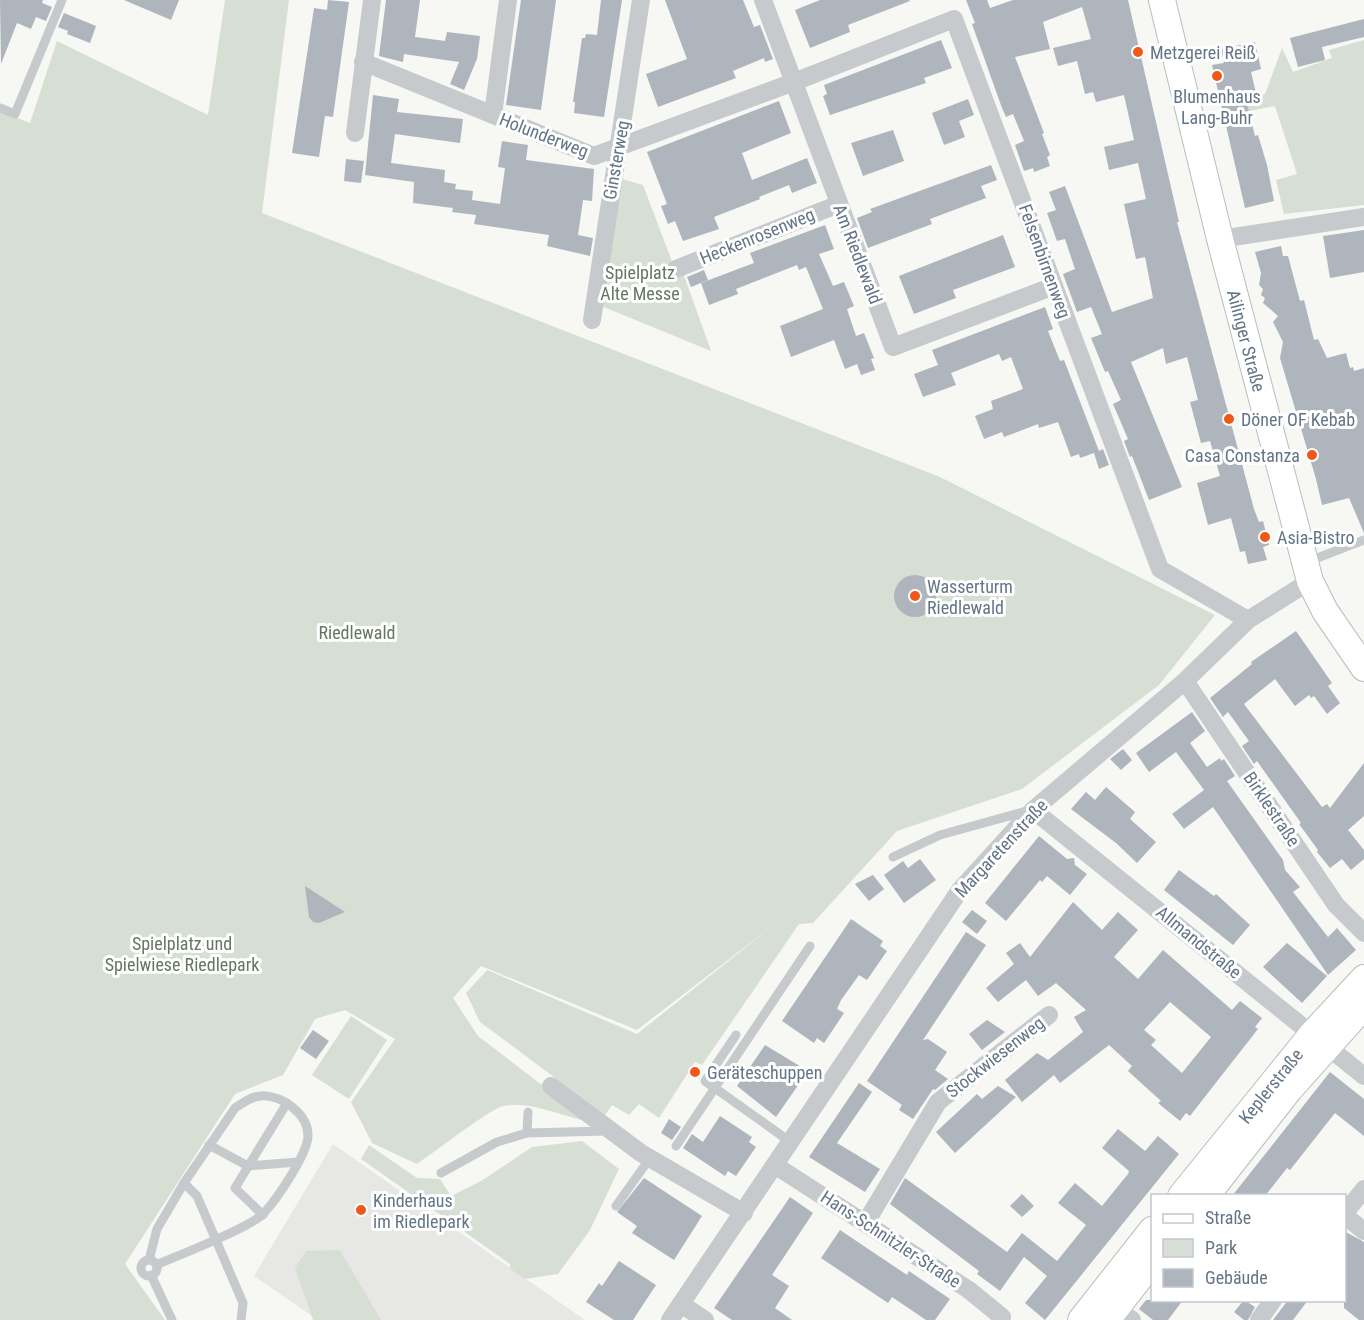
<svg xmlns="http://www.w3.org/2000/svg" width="1364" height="1320" viewBox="0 0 1364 1320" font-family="'Roboto Condensed',sans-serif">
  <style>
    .built { fill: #e7e8e6 }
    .green { fill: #d7dfd4 }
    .building { fill: #aeb5bc; fill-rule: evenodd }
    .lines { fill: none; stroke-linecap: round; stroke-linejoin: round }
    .secondary-casing { stroke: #b8bdc2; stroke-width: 28 }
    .lane { stroke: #c6cacd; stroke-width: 9 }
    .street { stroke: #c6cacd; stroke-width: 18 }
    .secondary { stroke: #fff; stroke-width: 26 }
    .poi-dot { fill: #f15719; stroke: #fff; stroke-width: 2 }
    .labels { text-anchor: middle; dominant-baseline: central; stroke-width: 6; stroke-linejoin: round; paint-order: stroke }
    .poi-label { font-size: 18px; fill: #637587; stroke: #fff; text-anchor: start }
    .street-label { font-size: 18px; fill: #637587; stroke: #fff }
    .park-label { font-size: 18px; fill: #63785f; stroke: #fff }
  </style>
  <rect width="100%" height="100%" fill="#f7f7f3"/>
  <polygon class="built" points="333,1144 585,1320 318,1320 254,1276"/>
  <g class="green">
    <path d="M225,0h64l-27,213 678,264 275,138 -56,70 -137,104 -125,42 -84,92 -14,1 -97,141 -7,-3 -36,56 -20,-14 -10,11 -17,-10 -7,10 -125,-93 -14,-29 21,-23 150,64 138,-110 -138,106 -156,-64 -28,32 25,38 112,86c-25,-5 -62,-22 -87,-16 -13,3 -71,48 -86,58l-45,-21 -21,-41 44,-63 -50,-29 -30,9 -32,56 -48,19 -110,170 40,56h-165v-1209l30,12 27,-82 151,74z"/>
    <polygon points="1364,40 1364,205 1284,214 1276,180 1297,174 1275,106 1230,115 1226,103 1265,94 1282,48 1293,72 1332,58 1329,50"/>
    <polygon points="619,178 643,185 676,272 682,270 711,351 599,305"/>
    <polygon points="351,1016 387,1040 349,1099 312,1075"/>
    <polygon points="582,1141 619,1169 590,1230 558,1274 525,1279 510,1269 510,1264 361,1159 369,1145 417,1178 440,1179 451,1196 481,1181 532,1147"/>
    <polygon points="340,1250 381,1320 313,1320 295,1268 306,1251"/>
  </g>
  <g class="building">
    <polygon points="0,0 43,0 42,3 52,7 46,21 36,17 31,29 17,23 1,64"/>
    <polygon points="124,0 179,0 171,20"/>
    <polygon points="328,0 349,2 333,117 325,116 319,157 292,153 314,8 327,10"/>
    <polygon points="386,0 420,0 415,37 445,41 447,32 480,36 477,59 464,90 450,84 459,62 404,54 403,62 379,56"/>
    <polygon points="521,0 556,0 541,110 506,105"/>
    <polygon points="601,0 622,0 604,117 574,113 575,102 573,102 582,38 585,38 586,34 597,35"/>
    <polygon points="665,0 743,0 754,27 760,25 773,59 765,62 764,58 733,71 736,78 658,107 646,74 687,59"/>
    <polygon points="820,0 909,0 910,1 848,25 850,32 810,48 795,10"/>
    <polygon points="966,0 987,0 990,8 1013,0 1128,0 1179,222 1177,222 1254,509 1259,522 1263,521 1269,545 1263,547 1267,560 1248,564 1245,551 1240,552 1231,518 1208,525 1197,483 1220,476 1210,441 1201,443 1190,402 1198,400 1187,357 1166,364 1163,348 1131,362 1182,487 1149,500 1132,456 1130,457 1124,441 1128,439 1113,404 1121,400 1108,371 1105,372 1091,338 1102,334 1091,307 1077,312 1063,274 1075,269 1065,239 1057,241 1047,213 1056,210 1049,192 1065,186 1112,312 1153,298 1145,257 1136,259 1124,204 1146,199 1138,163 1109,170 1104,147 1134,140 1124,95 1096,102 1093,92 1085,94 1077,61 1058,66 1053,48 1091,39 1082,7 1043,22 1050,49 1015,57 1044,133 1042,134 1050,155 1047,157 1050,166 1034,172 1033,168 1024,171 1015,145 1024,141 1013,114 1006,117 1002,108 972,24 975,23"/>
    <polygon points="64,13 96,26 90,43 67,34 68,31 58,27"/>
    <polygon points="1364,19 1364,37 1322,47 1325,60 1298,67 1290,38"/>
    <polygon points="941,40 952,68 924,78 926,83 830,115 823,96 827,94 824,85"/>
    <polygon points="1255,42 1261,69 1251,72 1256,93 1245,96 1255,136 1258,135 1267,165 1274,201 1245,208 1212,65 1224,63 1221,49"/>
    <polygon points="373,95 399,99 397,112 463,119 460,143 395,134 391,163 445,170 444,182 456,184 455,189 473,191 472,200 500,204 505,168 498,167 502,141 528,145 526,160 594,169 592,201 583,200 578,235 593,238 590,256 547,246 549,235 474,224 476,215 452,212 453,208 413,203 414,182 365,175"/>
    <polygon points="968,99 974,115 959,121 965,137 944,145 932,113"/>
    <polygon points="779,101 791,133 742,153 752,180 807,158 817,183 792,193 789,185 759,197 760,199 714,217 719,229 683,241 675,221 668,224 661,206 667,204 647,152"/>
    <polygon points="893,130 904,161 863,176 851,143"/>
    <polygon points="346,159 364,161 361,183 344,181"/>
    <polygon points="991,165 997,180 981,186 986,198 930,219 932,224 868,248 857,218 872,212 870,209"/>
    <polygon points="825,225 834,249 819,254 833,286 844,282 854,306 847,309 856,336 864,333 874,358 871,359 875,370 861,375 857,364 845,369 834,340 791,357 780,326 823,309 806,267 799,270 797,265 736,289 738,294 709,305 701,283 754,263 750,253"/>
    <polygon points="1364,230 1364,272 1330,278 1323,236"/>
    <polygon points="1003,235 1015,267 953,290 956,298 914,314 899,276"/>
    <polygon points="1281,246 1283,256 1288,256 1300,301 1304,300 1314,340 1318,339 1327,358 1346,353 1350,368 1353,367 1354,371 1364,368 1364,533 1349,498 1322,505 1316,479 1280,358 1283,342 1273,322 1278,316 1263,303 1265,298 1261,295 1263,289 1259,285 1261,273 1255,252"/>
    <polygon points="704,270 708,280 691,287 687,277"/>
    <polygon points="1045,307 1053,329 1048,331 1060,361 1064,360 1099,451 1103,449 1109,465 1099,469 1094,453 1080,458 1079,454 1071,457 1058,422 1039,428 1038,424 1004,437 1002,432 984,439 975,416 993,409 991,401 1023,389 1011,357 1002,361 999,354 951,373 956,385 923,397 914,374 938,365 932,350"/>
    <circle cx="915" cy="596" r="21"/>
    <polygon points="1296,631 1332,683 1328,686 1340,703 1327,714 1314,696 1311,698 1309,695 1295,706 1275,679 1244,704 1322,807 1327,804 1330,808 1364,763 1364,816 1348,830 1364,850 1364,859 1351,870 1342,859 1330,868 1317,852 1318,850 1299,824 1301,823 1257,761 1254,764 1242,746 1249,741 1228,712 1223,717 1210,698 1252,664 1251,662"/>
    <polygon points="1192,712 1205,731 1190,743 1207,767 1220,758 1221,761 1224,759 1235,776 1227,781 1283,860 1285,870 1300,887 1293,892 1328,937 1337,928 1356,950 1328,975 1213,807 1184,829 1172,814 1204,790 1176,752 1149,772 1136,753"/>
    <polygon points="1123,749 1132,760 1121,770 1110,759"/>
    <polygon points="1106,787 1135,812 1130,819 1156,842 1137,863 1116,843 1071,809 1086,792 1095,800"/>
    <polygon points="1039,836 1067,859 1074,858 1075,865 1087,874 1070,895 1047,876 1042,882 1040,880 1006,921 985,903"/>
    <polygon points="920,859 936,880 904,903 884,875 903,861 908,868"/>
    <polygon points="1179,870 1214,896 1216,894 1250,925 1233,945 1164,890"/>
    <polygon points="873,875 884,889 869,901 855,884"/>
    <polygon points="305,886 345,912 319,923 313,922 309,917"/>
    <path d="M1073,902l29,28 16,-18 20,18 -24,27 24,22 25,-29 69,60 8,-9 22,17 -7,9 3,2 -47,60 -21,27 -4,-3 -6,8 -22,-18 3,-2 -33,-30 4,-5 -23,-21 -49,38 -6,-8 -32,27 -17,-22 32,-27 11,7 35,-28 -9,-15 12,-7 -30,-27 -18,13 -12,-16 -28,22 -12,-14 28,-24 -8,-11 14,-10 10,14zM1170,1002l41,35 -29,36 -31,-28 5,-5 -12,-10z"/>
    <polygon points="972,910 987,921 977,934 962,922"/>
    <polygon points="851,919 883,941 880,946 887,951 867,980 859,975 841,1000 837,1009 844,1013 824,1043 817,1038 814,1043 782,1021"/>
    <polygon points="966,932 986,945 923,1040 928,1039 947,1052 935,1070 948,1079 935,1090 933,1089 913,1119 899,1110 902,1105 867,1081"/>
    <polygon points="1287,943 1327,976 1302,1003 1263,967"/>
    <polygon points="987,1020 1005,1032 982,1050 969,1034"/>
    <polygon points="313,1030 329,1041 316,1059 300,1048"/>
    <polygon points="765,1045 808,1071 776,1117 737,1086"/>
    <polygon points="1330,1072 1364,1099 1364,1136 1335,1113 1290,1170 1287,1168 1265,1196 1232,1196"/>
    <polygon points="859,1083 872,1092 837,1143 880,1169 865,1192 809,1157"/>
    <polygon points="998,1086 1016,1097 955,1153 936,1132 977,1094 982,1099"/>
    <polygon points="720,1116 752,1137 749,1142 756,1147 736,1176 728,1171 725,1176 683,1148 692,1134 703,1142"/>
    <polygon points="669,1119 681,1127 672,1140 661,1133"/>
    <polygon points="1118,1129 1145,1151 1158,1136 1179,1154 1045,1320 1025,1303 1047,1276 1024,1257 1000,1291 977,1274 979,1271 890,1204 905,1178 1007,1252 1022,1233 1057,1261 1086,1225 1058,1203 1075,1183 1102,1206 1128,1174 1129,1171 1102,1148"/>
    <polygon points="644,1178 702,1216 674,1260 632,1233 637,1226 617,1212"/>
    <polygon points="1022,1194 1034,1206 1022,1217 1010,1206"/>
    <polygon points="790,1197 813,1213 772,1275 789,1286 775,1308 792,1320 732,1320 714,1308"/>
    <polygon points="840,1230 907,1275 909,1271 950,1299 935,1320 926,1320 892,1297 888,1303 821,1258"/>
    <polygon points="1344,1231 1364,1242 1364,1320 1359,1320 1344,1308"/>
    <polygon points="619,1261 656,1285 633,1320 614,1320 586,1302 599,1283 602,1286"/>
    <polygon points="1146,1300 1183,1300 1168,1320 1153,1320 1139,1309"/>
    <polygon points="1244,1300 1255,1307 1248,1320 1244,1320 1234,1312"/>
    <polygon points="1288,1300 1308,1300 1293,1320 1273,1320"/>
  </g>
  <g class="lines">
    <defs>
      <g id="secondary">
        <path id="s1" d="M1162,0l58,239 90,342 15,30 39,57"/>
        <path id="s2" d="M1181,1196l132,-163 51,-55"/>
        <polyline points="1206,1196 1289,1090 1364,1006"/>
        <polyline points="1081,1320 1152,1230"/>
        <polyline points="1107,1320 1152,1262"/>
      </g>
    </defs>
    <use href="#secondary" class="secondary-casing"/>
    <g class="lane">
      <polyline points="0,108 15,114 62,0"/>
      <polyline points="1307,562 1364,540"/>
      <polyline points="893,857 940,835 1027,811"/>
      <polyline points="736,1035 705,1081 792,1143"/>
      <polyline points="528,1112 527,1133 606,1131"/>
      <polyline points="209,1145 248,1166 298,1162"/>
      <polyline points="676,1146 810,946"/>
      <polyline points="441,1173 497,1142 527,1133"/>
      <polyline points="184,1183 197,1196 243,1303 241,1320"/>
      <polyline points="616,1206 650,1158"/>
      <polyline points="263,1215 235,1188 287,1103"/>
      <path d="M149,1260l8,-31 27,-46 51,-75c8,-5 15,-11 25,-12 21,-2 49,18 48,41 -2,19 -31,62 -44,76 -12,14 -87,43 -108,52"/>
      <circle cx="149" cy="1268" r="8"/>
      <polyline points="151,1275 172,1320"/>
    </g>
    <g class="street">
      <polyline points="763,0 893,347 1054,286"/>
      <polyline points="363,62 594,156 794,82 954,19 1160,569 1248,620"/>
      <polyline points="493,115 508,0"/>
      <polyline points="355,133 372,0"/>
      <polyline points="1220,239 1364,217"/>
      <polyline points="676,269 839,204"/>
      <polyline points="592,320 641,0"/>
      <polyline points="1185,681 1336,905 1364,933"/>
      <polyline points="1033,810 1364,1076"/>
      <polyline points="551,1086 641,1153 744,1213"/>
      <polyline points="776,1166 969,1290 1002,1317"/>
      <polyline points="1344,1214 1364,1189"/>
      <polyline points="1344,1215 1364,1231"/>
      <polyline points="866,1222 938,1102 1049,1015"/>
      <polyline points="1106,1302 1132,1320"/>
      <polyline points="681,1304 705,1320"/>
      <polyline points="670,1320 960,890 1033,810 1185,681 1248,620 1310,581"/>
      <polyline points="1259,1320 1273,1300"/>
    </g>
    <use href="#secondary" class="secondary"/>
  </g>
  <g class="poi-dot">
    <circle cx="1138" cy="52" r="6"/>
    <circle cx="1217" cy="76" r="6"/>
    <circle cx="1229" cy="419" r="6"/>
    <circle cx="1312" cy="455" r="6"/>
    <circle cx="1265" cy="537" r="6"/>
    <circle cx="915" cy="596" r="6"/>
    <circle cx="695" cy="1072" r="6"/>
    <circle cx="361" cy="1210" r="6"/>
  </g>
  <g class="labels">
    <g class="poi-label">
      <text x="1150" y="52">Metzgerei Reiß</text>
      <text x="1217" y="96" text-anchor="middle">Blumenhaus<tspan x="1217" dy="21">Lang-Buhr</tspan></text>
      <text x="1241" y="419">Döner OF Kebab</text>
      <text x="1300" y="455" text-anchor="end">Casa Constanza</text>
      <text x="1277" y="537">Asia-Bistro</text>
      <text x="927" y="586">Wasserturm<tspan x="927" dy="21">Riedlewald</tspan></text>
      <text x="707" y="1072">Geräteschuppen</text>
      <text x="373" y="1200">Kinderhaus<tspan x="373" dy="21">im Riedlepark</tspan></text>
    </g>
    <g class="street-label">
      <text transform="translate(544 135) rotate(21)">Holunderweg</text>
      <text transform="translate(616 160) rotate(-80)">Ginsterweg</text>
      <text transform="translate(757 236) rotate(-22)">Heckenrosenweg</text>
      <text transform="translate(858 254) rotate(69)">Am Riedlewald</text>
      <text transform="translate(1045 261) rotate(70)">Felsenbirnenweg</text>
      <text stroke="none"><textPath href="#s1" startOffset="351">Ailinger Straße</textPath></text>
      <text transform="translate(1272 809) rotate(56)">Birklestraße</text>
      <text transform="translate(1001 848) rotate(-47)">Margaretenstraße</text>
      <text transform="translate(1199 942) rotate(39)">Allmandstraße</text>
      <text transform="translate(995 1057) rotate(-38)">Stockwiesenweg</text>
      <text stroke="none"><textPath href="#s2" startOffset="142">Keplerstraße</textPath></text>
      <text transform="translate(891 1239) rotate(33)">Hans-Schnitzler-Straße</text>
    </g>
    <g class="park-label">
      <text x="640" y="272">Spielplatz<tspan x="640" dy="21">Alte Messe</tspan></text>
      <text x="357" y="632">Riedlewald</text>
      <text x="182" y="943">Spielplatz und<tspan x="182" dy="21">Spielwiese Riedlepark</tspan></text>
    </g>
  </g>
  <rect x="1151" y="1194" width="195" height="108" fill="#ffffff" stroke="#c1c8cf" stroke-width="1.5"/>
  <rect x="1163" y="1214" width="30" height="9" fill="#ffffff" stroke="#c1c8cf" stroke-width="1.5"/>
  <text x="1205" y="1224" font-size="18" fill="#637587">Straße</text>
  <rect x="1163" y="1239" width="30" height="18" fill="#d7dfd4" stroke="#c1c8cf" stroke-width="1.5"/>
  <text x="1205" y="1254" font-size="18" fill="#637587">Park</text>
  <rect x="1163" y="1269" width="30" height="18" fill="#aeb5bc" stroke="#c1c8cf" stroke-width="1.5"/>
  <text x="1205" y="1284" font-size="18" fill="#637587">Gebäude</text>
</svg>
